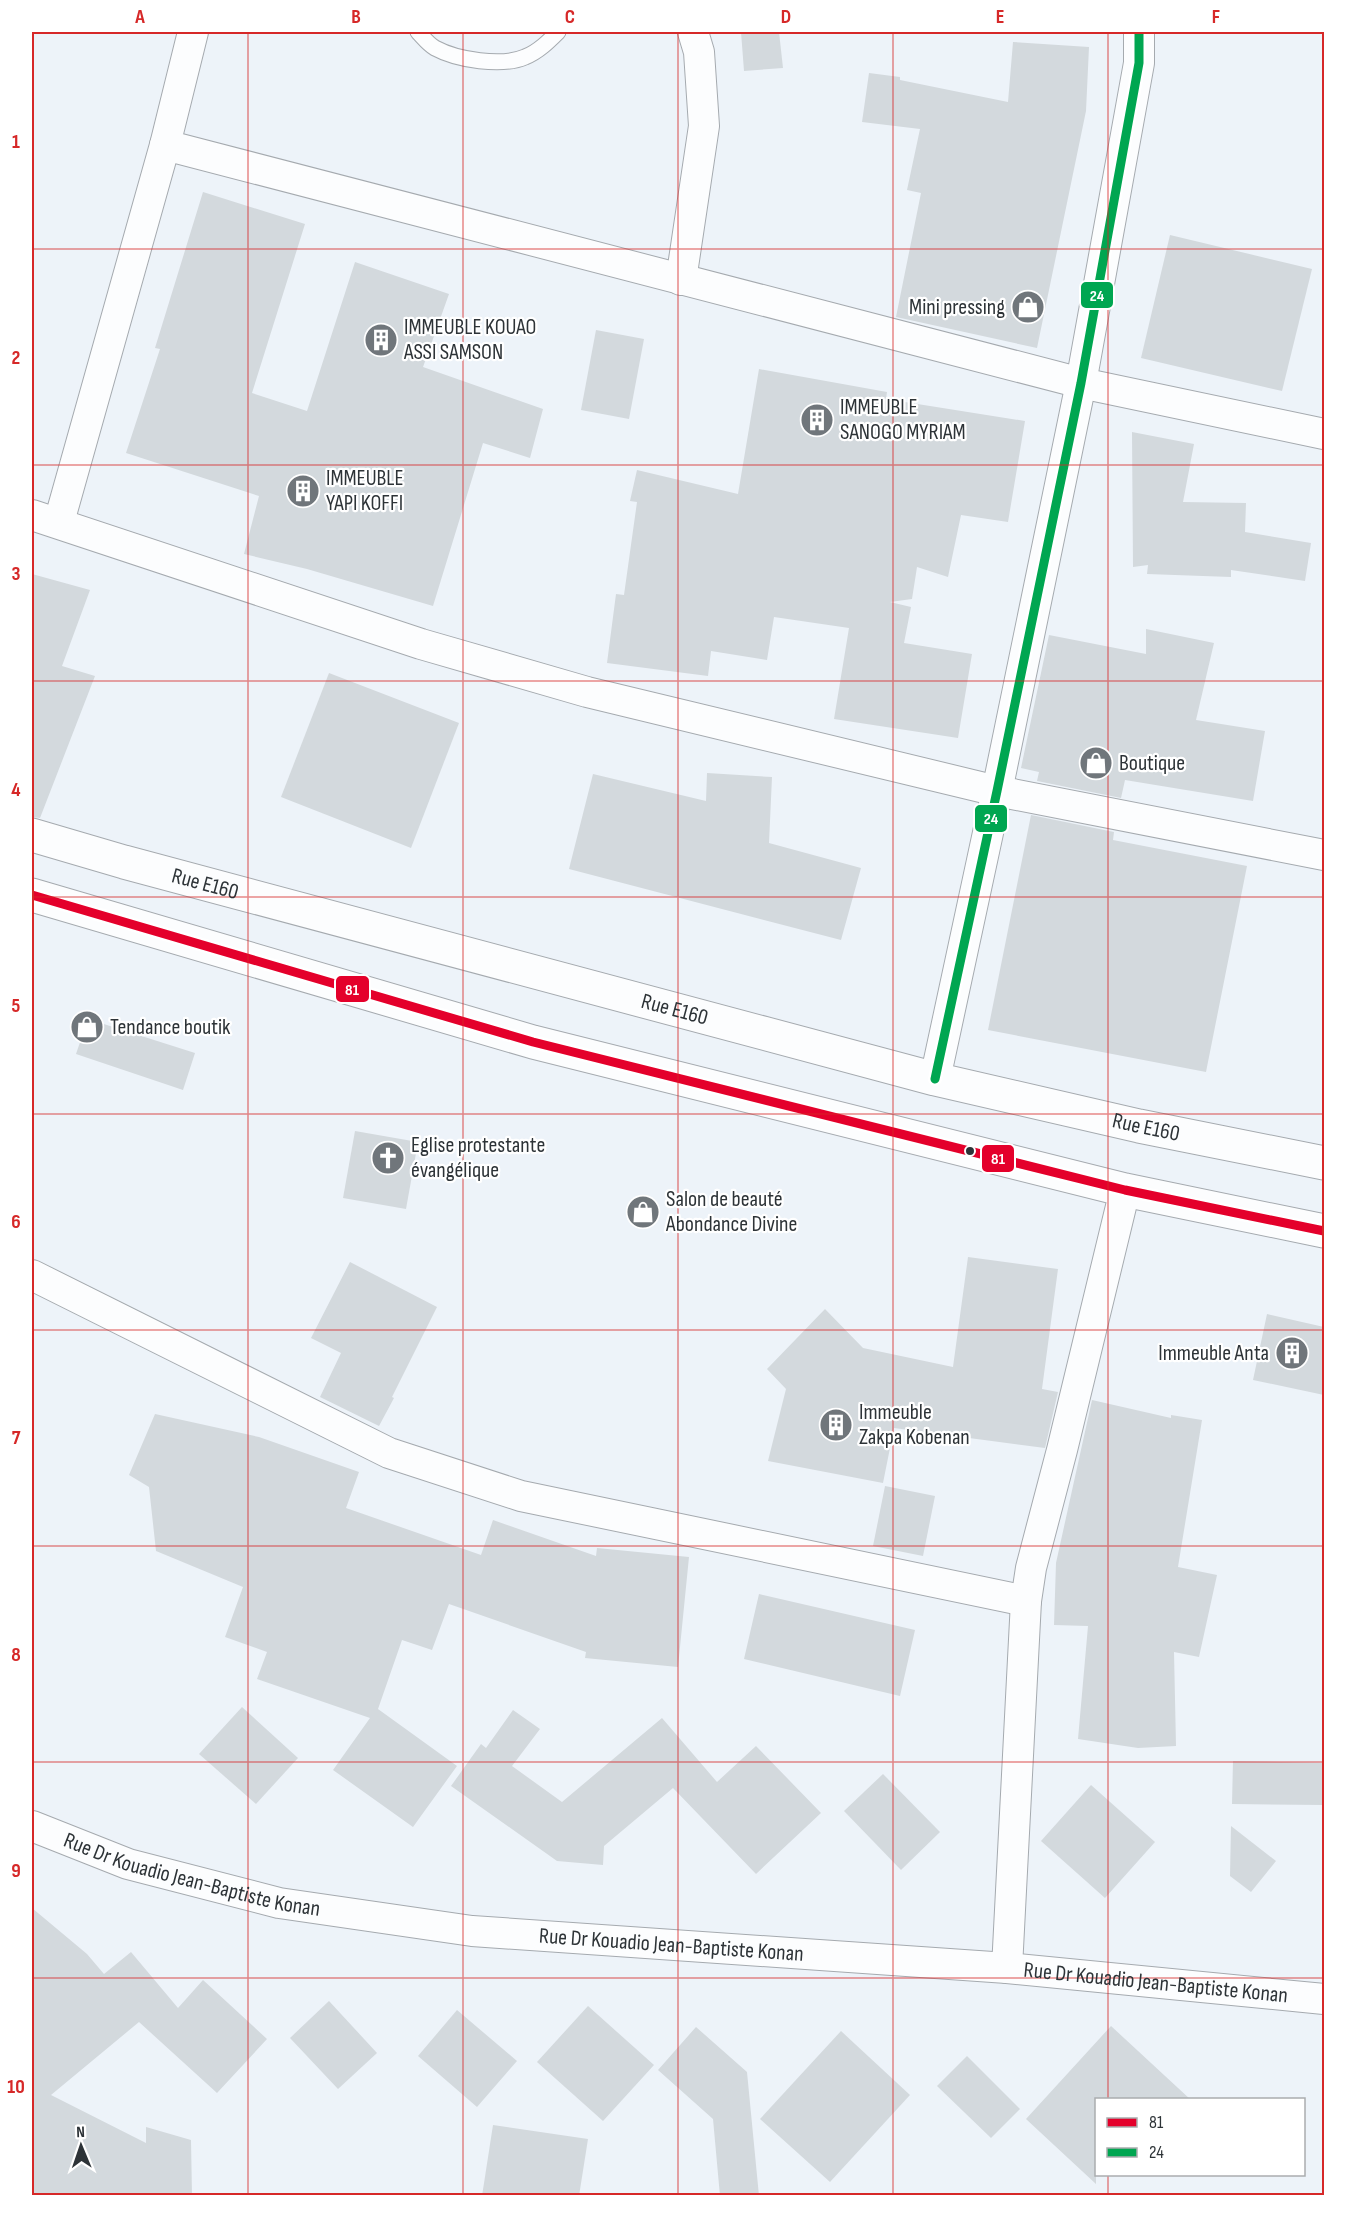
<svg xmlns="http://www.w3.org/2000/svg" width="1356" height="2227" viewBox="0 0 1356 2227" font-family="'Sofia Sans Condensed',sans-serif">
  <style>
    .building { fill: #d3d9dd }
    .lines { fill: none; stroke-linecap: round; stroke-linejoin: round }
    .service-casing { stroke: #a5aaaf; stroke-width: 17 }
    .minor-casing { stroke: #a5aaaf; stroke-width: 32 }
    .tertiary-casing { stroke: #a5aaaf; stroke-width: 35 }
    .service { stroke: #fcfdfe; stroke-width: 15 }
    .minor { stroke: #fcfdfe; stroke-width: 30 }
    .tertiary { stroke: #fcfdfe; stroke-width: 33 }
    .bus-1-casing { stroke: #fff; stroke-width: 14 }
    .bus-2-casing { stroke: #fff; stroke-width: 14 }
    .bus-1 { stroke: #e4002b; stroke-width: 9 }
    .bus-2 { stroke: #00a651; stroke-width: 9 }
    .grid { fill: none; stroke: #d62828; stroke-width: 1.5; stroke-opacity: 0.55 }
    .bus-dot { fill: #2d3337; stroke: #fff; stroke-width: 2 }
    .labels { text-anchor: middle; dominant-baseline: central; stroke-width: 4.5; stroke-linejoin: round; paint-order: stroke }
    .poi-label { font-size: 22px; fill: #2d3337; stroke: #fff; text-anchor: start }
    .street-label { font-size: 22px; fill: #2d3337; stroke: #fff }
    .line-badge { stroke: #fff; stroke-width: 2 }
    .badge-label { font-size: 16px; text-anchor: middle; font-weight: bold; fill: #fff }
    .neatline { fill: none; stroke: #d62828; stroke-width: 2 }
    .grid-label { font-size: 20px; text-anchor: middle; font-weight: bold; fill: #d62828 }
  </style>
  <rect width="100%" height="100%" fill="#edf3f9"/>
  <g class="building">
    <polygon points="741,32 779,32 783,68 744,71"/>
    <polygon points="1013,42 1089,47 1086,111 1037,348 896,317 921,193 907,190 920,129 862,122 869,73 900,77 900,80 1008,102"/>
    <polygon points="203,192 305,224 252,393 307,411 355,262 449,294 423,367 543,409 530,458 483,443 433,606 307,569 244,554 259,496 126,453 160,349 155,348"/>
    <polygon points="1170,235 1312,269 1282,391 1141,358"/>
    <polygon points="596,330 644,339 629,419 581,410"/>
    <polygon points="759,369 887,392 886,399 1025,421 1008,522 961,515 948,577 917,567 912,599 890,602 911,607 904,643 972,654 958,738 834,719 849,628 774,617 767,660 711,651 708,676 607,663 616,594 624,595 637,502 630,501 637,470 738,494"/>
    <polygon points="1132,432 1194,444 1183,502 1246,503 1245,532 1311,543 1305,581 1231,570 1231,577 1147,574 1148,565 1133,567"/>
    <polygon points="32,574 90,590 62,666 95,676 40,818 32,817"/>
    <polygon points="1146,629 1214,643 1196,720 1265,731 1253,801 1125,780 1121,798 1037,781 1039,772 1021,768 1049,635 1146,654"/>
    <polygon points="329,673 459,723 411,848 281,797"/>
    <polygon points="707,773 772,777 769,843 861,868 841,940 569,869 593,774 706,801"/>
    <polygon points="1031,815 1114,832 1113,840 1247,866 1206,1072 988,1030"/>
    <polygon points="88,1019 195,1053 183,1090 76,1054"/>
    <polygon points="355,1131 418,1142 406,1209 343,1198"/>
    <polygon points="968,1257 1058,1269 1042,1389 1058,1392 1045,1448 894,1428 883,1483 768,1461 786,1389 767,1369 825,1309 863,1348 953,1367"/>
    <polygon points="350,1262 437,1307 392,1397 394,1398 379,1426 320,1397 341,1353 311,1338"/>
    <polygon points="1267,1314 1324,1327 1324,1395 1253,1380"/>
    <polygon points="1092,1400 1171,1418 1171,1415 1202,1420 1178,1567 1217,1575 1199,1657 1174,1652 1176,1746 1138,1748 1078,1739 1088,1626 1054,1625 1056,1563"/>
    <polygon points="155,1414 259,1437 359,1472 346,1508 481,1555 493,1520 596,1556 597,1548 689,1557 678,1667 585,1658 586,1652 449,1604 432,1650 402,1640 378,1709 457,1766 413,1827 333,1770 370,1718 257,1679 267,1652 225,1637 243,1587 156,1551 149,1487 129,1475"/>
    <polygon points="885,1486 935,1496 923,1556 873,1546"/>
    <polygon points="759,1594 915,1630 900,1696 744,1659"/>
    <polygon points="242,1707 298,1758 256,1804 199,1754"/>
    <polygon points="513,1710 540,1729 512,1766 562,1802 662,1718 717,1782 756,1746 821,1813 756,1874 673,1788 604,1846 603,1865 557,1861 451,1786 481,1744 486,1748"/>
    <polygon points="1233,1761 1324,1763 1324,1805 1232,1804"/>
    <polygon points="883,1774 940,1832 901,1870 844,1811"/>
    <polygon points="1091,1785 1155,1842 1105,1898 1041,1841"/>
    <polygon points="1231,1826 1276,1861 1251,1892 1230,1876"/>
    <polygon points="32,1908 87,1954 104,1974 131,1952 178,2008 203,1980 267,2039 217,2093 139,2022 51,2095 146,2143 146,2127 191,2140 192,2196 32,2196"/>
    <polygon points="329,2001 377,2053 338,2089 290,2038"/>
    <polygon points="588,2006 654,2065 603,2121 537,2062"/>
    <polygon points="457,2010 517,2061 477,2107 418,2056"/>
    <polygon points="1111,2026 1191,2100 1096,2100 1096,2184 1026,2119"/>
    <polygon points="696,2027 747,2072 759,2196 720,2196 713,2119 658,2070"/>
    <polygon points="841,2031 910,2095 830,2182 760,2119"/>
    <polygon points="967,2056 1020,2109 991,2138 937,2086"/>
    <polygon points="493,2125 588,2139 579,2196 482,2196"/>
  </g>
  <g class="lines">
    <defs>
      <path id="service" d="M418,32c5,5 10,12 17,16 22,12 67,19 90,9 13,-5 24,-16 33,-25"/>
      <g id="minor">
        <polyline points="165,145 1081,383 1324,434"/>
        <polyline points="681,280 704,126 699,52 693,32"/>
        <polyline points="32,515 421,644 587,692 997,791 1324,855"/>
        <polyline points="59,522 165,145 193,32"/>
        <polyline points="935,1079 997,791 1081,383 1139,63 1139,32"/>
        <polyline points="32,1275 389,1453 521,1496 1026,1601"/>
        <path id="s1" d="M32,1826l96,38 151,39 193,28 535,37 317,31"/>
        <polyline points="1007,1968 1026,1601 1031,1568 1062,1450 1125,1190"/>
      </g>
      <g id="tertiary">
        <path id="s2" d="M32,835l92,27 811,217 204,47 185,37"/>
        <polyline points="32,895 533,1042 1125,1190 1324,1231"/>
      </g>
    </defs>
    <use href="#service" class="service-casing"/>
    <use href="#minor" class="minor-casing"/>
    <use href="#tertiary" class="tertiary-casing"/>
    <use href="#service" class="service"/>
    <use href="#minor" class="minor"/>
    <use href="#tertiary" class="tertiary"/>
    <defs>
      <polyline id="bus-1" points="32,895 533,1042 1125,1190 1324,1231"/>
      <polyline id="bus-2" points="935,1079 997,791 1081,383 1139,63 1139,32"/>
    </defs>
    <use href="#bus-1" class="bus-1-casing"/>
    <use href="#bus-2" class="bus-2-casing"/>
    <use href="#bus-1" class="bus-1"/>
    <use href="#bus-2" class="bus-2"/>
  </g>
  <path class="grid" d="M248,32v2164M463,32v2164M678,32v2164M893,32v2164M1108,32v2068M32,249h1292M32,465h1292M32,681h1292M32,897h1292M32,1114h1292M32,1330h1292M32,1546h1292M32,1762h1292M32,1978h1292M1108,2174v22"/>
  <defs>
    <symbol id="shop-disc" viewBox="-11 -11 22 22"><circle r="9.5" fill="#70767b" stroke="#fff"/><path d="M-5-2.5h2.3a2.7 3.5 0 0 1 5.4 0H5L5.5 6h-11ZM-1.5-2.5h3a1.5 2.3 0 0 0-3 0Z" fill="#fff"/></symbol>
    <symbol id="building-disc" viewBox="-11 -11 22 22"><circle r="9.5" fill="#70767b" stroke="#fff"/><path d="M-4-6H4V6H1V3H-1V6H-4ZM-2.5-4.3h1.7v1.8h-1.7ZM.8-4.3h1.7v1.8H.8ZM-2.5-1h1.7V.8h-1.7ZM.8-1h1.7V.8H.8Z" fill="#fff"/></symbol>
    <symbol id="church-disc" viewBox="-11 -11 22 22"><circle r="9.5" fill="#70767b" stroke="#fff"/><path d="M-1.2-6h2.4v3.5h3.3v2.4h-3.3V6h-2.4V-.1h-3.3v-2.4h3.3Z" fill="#fff"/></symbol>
  </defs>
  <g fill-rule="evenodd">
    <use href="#shop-disc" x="1009" y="288" width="38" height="38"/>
    <use href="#building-disc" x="362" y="321" width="38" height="38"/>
    <use href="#building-disc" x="798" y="401" width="38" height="38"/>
    <use href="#building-disc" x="284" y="472" width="38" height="38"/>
    <use href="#shop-disc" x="1077" y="744" width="38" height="38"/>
    <use href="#shop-disc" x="68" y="1008" width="38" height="38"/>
    <use href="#church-disc" x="369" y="1139" width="38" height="38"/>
    <use href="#shop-disc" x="624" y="1193" width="38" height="38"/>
    <use href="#building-disc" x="1273" y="1334" width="38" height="38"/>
    <use href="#building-disc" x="817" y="1406" width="38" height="38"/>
  </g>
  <circle class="bus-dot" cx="970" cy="1151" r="5"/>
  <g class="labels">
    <g class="poi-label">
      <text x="1005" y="307" text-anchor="end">Mini pressing</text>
      <text x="404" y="327">IMMEUBLE KOUAO<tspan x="404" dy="25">ASSI SAMSON</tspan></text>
      <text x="840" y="407">IMMEUBLE<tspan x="840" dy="25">SANOGO MYRIAM</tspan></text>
      <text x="326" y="478">IMMEUBLE<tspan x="326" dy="25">YAPI KOFFI</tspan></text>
      <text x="1119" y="763">Boutique</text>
      <text x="110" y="1027">Tendance boutik</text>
      <text x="411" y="1145">Eglise protestante<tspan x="411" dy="25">évangélique</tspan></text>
      <text x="666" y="1199">Salon de beauté<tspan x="666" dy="25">Abondance Divine</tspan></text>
      <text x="1269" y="1353" text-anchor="end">Immeuble Anta</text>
      <text x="859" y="1412">Immeuble<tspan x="859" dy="25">Zakpa Kobenan</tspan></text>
    </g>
    <g class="street-label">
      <text stroke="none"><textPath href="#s2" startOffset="180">Rue E160</textPath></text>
      <text stroke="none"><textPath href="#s2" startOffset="666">Rue E160</textPath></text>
      <text stroke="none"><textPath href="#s2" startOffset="1152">Rue E160</textPath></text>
      <text stroke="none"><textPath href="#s1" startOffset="168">Rue Dr Kouadio Jean-Baptiste Konan</textPath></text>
      <text stroke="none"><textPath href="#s1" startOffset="654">Rue Dr Kouadio Jean-Baptiste Konan</textPath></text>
      <text stroke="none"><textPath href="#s1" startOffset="1140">Rue Dr Kouadio Jean-Baptiste Konan</textPath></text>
    </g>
  </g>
  <g class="line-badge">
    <rect x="1080" y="281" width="34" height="28" rx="6" fill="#00a651"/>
    <rect x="974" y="804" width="34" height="29" rx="6" fill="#00a651"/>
    <rect x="335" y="975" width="35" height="28" rx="6" fill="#e4002b"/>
    <rect x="981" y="1144" width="34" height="29" rx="6" fill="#e4002b"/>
  </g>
  <g class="badge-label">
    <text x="1097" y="301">24</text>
    <text x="991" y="824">24</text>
    <text x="352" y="995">81</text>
    <text x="998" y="1164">81</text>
  </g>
  <rect width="1356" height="2227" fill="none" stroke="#ffffff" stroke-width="66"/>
  <rect x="1095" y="2098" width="210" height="78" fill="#ffffff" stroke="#abadaf" stroke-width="1.5"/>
  <rect x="1107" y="2118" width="30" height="9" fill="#e4002b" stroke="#abadaf" stroke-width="1.5"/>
  <text x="1149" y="2128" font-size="18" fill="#2d3337">81</text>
  <rect x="1107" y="2148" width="30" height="9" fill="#00a651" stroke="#abadaf" stroke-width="1.5"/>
  <text x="1149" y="2158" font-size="18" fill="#2d3337">24</text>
  <g transform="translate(81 2146) rotate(358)" stroke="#ffffff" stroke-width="4.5" paint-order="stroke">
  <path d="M0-4.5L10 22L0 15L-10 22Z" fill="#2d3337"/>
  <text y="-9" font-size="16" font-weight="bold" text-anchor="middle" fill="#2d3337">N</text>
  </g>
  <rect x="33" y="33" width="1290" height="2161" class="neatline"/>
  <g class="grid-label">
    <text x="140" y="23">A</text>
    <text x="356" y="23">B</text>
    <text x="570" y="23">C</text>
    <text x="786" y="23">D</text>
    <text x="1000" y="23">E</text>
    <text x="1216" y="23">F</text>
    <text x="16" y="148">1</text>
    <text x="16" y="364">2</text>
    <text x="16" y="580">3</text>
    <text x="16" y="796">4</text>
    <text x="16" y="1012">5</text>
    <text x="16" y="1228">6</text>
    <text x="16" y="1444">7</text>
    <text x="16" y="1661">8</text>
    <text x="16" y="1877">9</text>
    <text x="16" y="2093">10</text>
  </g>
</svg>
